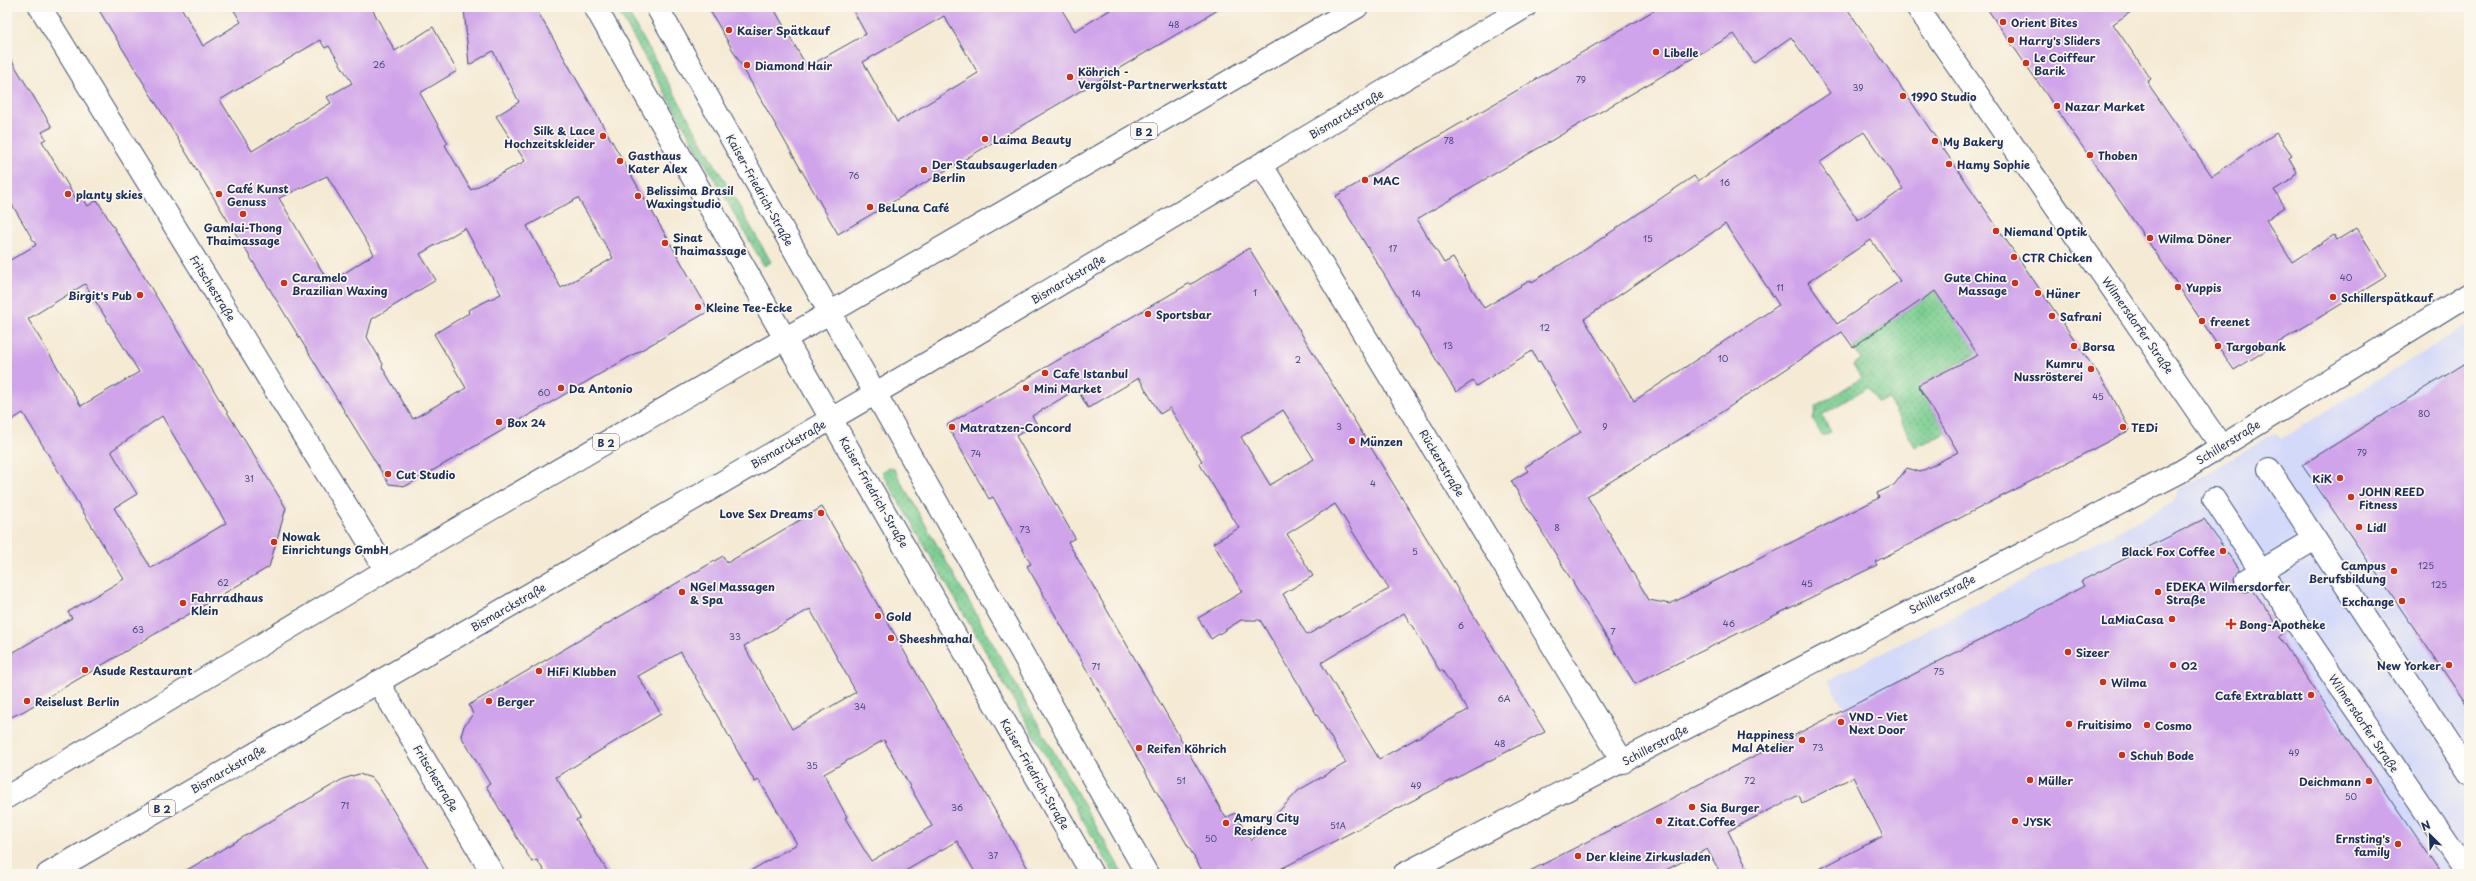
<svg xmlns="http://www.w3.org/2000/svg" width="2476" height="881" viewBox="0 0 2476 881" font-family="'Playpen Sans',sans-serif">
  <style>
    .built { fill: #d3d9f9 }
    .grass { fill: url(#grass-dots); stroke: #4b7e78 }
    .building { fill: #d0a4ea; fill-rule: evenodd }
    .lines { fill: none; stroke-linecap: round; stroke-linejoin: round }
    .minor-casing { stroke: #3c4b70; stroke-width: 24 }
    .major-casing { stroke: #3c4b70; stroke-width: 24 }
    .minor { stroke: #fff; stroke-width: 22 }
    .major { stroke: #fff; stroke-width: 22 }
    .poi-dot { fill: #c8321e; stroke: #fbf7ec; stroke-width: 1.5 }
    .labels { text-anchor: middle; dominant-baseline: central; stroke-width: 3.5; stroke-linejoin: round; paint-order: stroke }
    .number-label { font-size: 9px; fill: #484c81 }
    .shield { fill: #fbf7ec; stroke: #5e6b89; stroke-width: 1 }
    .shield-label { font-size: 10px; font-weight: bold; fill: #1b2f5e }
    .poi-label { font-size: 11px; font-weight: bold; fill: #1b2f5e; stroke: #fbf7ec; text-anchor: start }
    .street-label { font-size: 11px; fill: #1b2f5e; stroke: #fbf7ec }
  </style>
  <defs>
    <pattern id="grass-dots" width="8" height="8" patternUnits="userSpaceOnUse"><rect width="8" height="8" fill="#7bce91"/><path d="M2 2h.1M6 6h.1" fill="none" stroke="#64a87a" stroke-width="1.8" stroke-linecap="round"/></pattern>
  </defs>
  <rect width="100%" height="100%" fill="#fbf7ec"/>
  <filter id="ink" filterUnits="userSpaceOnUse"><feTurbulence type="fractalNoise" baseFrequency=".025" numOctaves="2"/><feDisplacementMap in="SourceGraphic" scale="8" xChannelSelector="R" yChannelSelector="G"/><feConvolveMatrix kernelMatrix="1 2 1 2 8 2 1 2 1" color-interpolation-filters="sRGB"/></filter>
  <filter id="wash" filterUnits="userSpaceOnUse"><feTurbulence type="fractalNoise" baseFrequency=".012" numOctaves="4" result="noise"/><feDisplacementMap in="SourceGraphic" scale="16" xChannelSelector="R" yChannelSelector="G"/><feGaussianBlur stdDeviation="0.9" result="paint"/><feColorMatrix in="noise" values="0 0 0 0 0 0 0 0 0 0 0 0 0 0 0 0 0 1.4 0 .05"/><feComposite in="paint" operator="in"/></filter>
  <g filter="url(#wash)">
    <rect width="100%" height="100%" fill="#f5ebd5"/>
    <polygon class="built" points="2469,324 2469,874 1928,874 1845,709 1828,681 2172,503 2177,491 2274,433 2277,434 2281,439"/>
    <g class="grass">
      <polygon points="616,7 625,7 771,262 764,266"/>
      <polygon points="1935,291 1977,353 1918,385 1947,433 1915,447 1888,398 1878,403 1868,387 1822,415 1831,432 1822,436 1813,420 1816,407 1861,378 1853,364 1861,359 1853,347"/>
      <polygon points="888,467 894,469 1123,874 1114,874 883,474 883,471"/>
    </g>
    <g id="blocks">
      <g class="building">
        <path d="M97,7h84l22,39 38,-24 -9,-15h139l24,44 38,-24 24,44 -37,22 28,50 -3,2 26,45 54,-29 -29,-45 23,-14 -26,-51 -24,14 -5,-58h71l174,304 -303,175 -17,-2zM320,40l5,8 4,-2 23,37 -25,14 4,6 -79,48 -32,-51zM327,176l47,78 -45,29 -50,-85zM578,198l35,60 -52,30 -34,-62zM465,228l36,66 -33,16 1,3 -35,21 32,54 -53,31 -31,-52 1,-3 -16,-27 5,-18 64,-39 -16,-26z"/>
        <path d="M708,7h65l34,60 59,-33 -15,-27h209l15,24 40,-24h108l-385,227zM944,16l34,57 -81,49 -34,-60z"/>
        <path d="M1660,7h186l263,383 21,40 -255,132 2,3 -242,119 -124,-203 17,-10 -3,-4 56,-35 -41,-71 -2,1 -6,-11 -56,35 -3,-5 -17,11 -120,-196zM1734,34l20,29 37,-26 39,56 -132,88 -4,-5 -108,73 -54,33 -1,-2 -47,28 -31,-50 -9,5 -27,-44zM1864,132l39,57 -45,31 -39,-57zM1725,224l54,81 -145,96 -50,-82zM1871,240l29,41 -63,43 -29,-42zM1935,291l43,64 -60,30 40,67 -38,20 -13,-4 -13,17 -17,8 2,5 -209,106 -21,-4 -62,-104 103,-63 152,-101 11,15z"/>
        <polygon points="1986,7 2138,7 2113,24 2151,79 2147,82 2212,176 2276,133 2292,155 2289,158 2297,172 2291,180 2274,190 2285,207 2266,220 2292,262 2334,235 2337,240 2357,228 2387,276 2234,370 2169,272"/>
        <path d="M7,53l45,74 -10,5 4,7 -4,2 34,58 6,-3 6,10 9,-6 189,308 -17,59 -245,144 -17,8v-63l65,-38 -4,-6 56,-33 -101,-166 -16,10v-161l29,-17 -29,-49zM85,284l54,88 -58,34 -53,-87zM162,416l64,107 -75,45 -37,-60 23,-14 -26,-43z"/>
        <path d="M1249,248l296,484 -274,142h-67l-177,-308 4,-2 -38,-67 -4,2 -42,-74 243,-142v2zM1139,378l21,36 10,-6 32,53 -3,2 40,65 -26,15 29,49 -44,26 13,21 30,-19h19l86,143 -47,27 -48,51 -16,-28 -9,5 -158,-276 7,-4 -59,-102 21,-12 -5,-8 45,-27 11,19zM1283,410l31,49 -44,26 -29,-48zM1335,504l54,85 -82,46 -24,-41 30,-18 -26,-42zM1404,613l36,58 2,-1 26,40 -89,49 -58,-96z"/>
        <polygon points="2469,361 2469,708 2302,465"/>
        <path d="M822,507l209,367h-55l-19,-33 -57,33h-155l52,-30 -38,-64 -4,2 -74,-130 -43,24 23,38 -105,63 24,41 -4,2 33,54h-63l-9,-14 -5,2 -24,-39 -22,-37 4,-2 -29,-48 3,-10 9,-12 -4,-9 254,-149 4,7zM810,609l46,83 -64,37 -48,-83zM884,740l48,86 -61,35 -26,-43 2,-1 -23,-43z"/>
        <polygon points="2204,519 2239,570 2234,580 2236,587 2246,592 2253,590 2283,633 2279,637 2441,874 1810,874 1883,836 1853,777 1802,803 1799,795 1728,831 1750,874 1721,874 1707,849 1658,874 1524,874 2033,613 2084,586 2081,581"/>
        <polygon points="359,774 372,778 377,784 432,874 180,874 343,779"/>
      </g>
    </g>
  </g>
  <g filter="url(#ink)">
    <use href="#blocks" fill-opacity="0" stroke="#3c4b70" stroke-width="1"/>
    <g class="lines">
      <defs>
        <g id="minor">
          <polyline points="40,7 386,570"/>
          <polyline points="1917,7 2222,447"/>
          <polyline points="1261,164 1623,762"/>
          <polyline points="2269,469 2469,773"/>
          <polyline points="2214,499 2261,571 2468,874"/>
          <polyline points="2246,580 2315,539"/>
          <polyline points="378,682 493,874"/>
          <polyline points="1404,874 2180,472 2469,294"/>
        </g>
        <g id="major">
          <polyline points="595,7 1092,874"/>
          <polyline points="657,7 1147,874"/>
          <polyline points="7,797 386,570 1357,7"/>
          <polyline points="48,874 924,365 1525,7"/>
        </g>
      </defs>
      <use href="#minor" class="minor-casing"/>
      <use href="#major" class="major-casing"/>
      <use href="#minor" class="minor"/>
      <use href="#major" class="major"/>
    </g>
  </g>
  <g class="poi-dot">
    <circle cx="2003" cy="22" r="4"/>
    <circle cx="729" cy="30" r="4"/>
    <circle cx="2011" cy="40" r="4"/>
    <circle cx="1656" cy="52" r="4"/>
    <circle cx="2026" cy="63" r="4"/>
    <circle cx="747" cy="65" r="4"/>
    <circle cx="1070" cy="77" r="4"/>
    <circle cx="1903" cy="96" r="4"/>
    <circle cx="2057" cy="106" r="4"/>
    <circle cx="603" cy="136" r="4"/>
    <circle cx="985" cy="139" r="4"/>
    <circle cx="1935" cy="141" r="4"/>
    <circle cx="2090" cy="155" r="4"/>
    <circle cx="620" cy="161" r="4"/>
    <circle cx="1949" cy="164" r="4"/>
    <circle cx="924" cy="170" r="4"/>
    <circle cx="1365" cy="180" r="4"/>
    <circle cx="68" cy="194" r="4"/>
    <circle cx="219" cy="194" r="4"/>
    <circle cx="638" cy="196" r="4"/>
    <circle cx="870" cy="207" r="4"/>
    <circle cx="243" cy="214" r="4"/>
    <circle cx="1996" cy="231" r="4"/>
    <circle cx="2150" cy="238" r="4"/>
    <circle cx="665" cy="243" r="4"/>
    <circle cx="2014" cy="257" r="4"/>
    <circle cx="284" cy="283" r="4"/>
    <circle cx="2015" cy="283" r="4"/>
    <circle cx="2178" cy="287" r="4"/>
    <circle cx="2038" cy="293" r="4"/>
    <circle cx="140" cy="295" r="4"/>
    <circle cx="2333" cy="297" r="4"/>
    <circle cx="698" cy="307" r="4"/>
    <circle cx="1148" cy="314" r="4"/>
    <circle cx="2052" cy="316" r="4"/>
    <circle cx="2202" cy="321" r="4"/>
    <circle cx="2074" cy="346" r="4"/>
    <circle cx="2218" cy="346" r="4"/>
    <circle cx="2091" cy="369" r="4"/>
    <circle cx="1045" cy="373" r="4"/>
    <circle cx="561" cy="388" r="4"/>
    <circle cx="1026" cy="388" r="4"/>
    <circle cx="499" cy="422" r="4"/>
    <circle cx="952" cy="427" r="4"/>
    <circle cx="2123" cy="427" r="4"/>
    <circle cx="1352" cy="441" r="4"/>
    <circle cx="388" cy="474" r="4"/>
    <circle cx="2340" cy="478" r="4"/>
    <circle cx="2351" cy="497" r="4"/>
    <circle cx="821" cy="513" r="4"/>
    <circle cx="2359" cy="527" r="4"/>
    <circle cx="274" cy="542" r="4"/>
    <circle cx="2223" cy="551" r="4"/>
    <circle cx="2394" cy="571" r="4"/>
    <circle cx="682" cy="592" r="4"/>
    <circle cx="2158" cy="592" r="4"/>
    <circle cx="2402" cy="601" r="4"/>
    <circle cx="183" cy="603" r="4"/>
    <circle cx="878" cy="616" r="4"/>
    <circle cx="2172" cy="619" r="4"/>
    <path d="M2229 618h4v4h4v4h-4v4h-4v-4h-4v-4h4z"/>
    <circle cx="891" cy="638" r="4"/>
    <circle cx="2068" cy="652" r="4"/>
    <circle cx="2173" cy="665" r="4"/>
    <circle cx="2449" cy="665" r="4"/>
    <circle cx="85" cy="670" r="4"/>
    <circle cx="539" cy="671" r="4"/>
    <circle cx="2103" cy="682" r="4"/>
    <circle cx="2311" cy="695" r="4"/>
    <circle cx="27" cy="701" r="4"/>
    <circle cx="489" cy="701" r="4"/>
    <circle cx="1841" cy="722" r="4"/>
    <circle cx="2069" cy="724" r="4"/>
    <circle cx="2147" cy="725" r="4"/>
    <circle cx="1802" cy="740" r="4"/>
    <circle cx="1139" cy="748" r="4"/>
    <circle cx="2122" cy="755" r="4"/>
    <circle cx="2030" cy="780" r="4"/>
    <circle cx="2369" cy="781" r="4"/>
    <circle cx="1692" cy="807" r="4"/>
    <circle cx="1659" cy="821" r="4"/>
    <circle cx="2015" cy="821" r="4"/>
    <circle cx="1226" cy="823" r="4"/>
    <circle cx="2398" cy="844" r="4"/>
    <circle cx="1578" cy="856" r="4"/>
  </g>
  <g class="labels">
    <g class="number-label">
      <text x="1174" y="24">48</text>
      <text x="379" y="64">26</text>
      <text x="1581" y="79">79</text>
      <text x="1858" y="87">39</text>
      <text x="1449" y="140">78</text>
      <text x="854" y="175">76</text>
      <text x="1725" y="182">16</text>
      <text x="1648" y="238">15</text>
      <text x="1393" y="248">17</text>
      <text x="2346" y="277">40</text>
      <text x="1780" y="287">11</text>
      <text x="1255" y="292">1</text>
      <text x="1416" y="293">14</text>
      <text x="1545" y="327">12</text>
      <text x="1448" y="345">13</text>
      <text x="1723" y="358">10</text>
      <text x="1298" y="359">2</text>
      <text x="544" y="392">60</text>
      <text x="2098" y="396">45</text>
      <text x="2424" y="413">80</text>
      <text x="1339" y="426">3</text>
      <text x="1605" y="426">9</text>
      <text x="2362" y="452">79</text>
      <text x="976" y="453">74</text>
      <text x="249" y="478">31</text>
      <text x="1373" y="483">4</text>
      <text x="1557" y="527">8</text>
      <text x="1025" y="529">73</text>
      <text x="1415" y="551">5</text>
      <text x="2426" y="565">125</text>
      <text x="223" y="582">62</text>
      <text x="1807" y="583">45</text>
      <text x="2439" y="584">125</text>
      <text x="1729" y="623">46</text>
      <text x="1461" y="625">6</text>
      <text x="138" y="629">63</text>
      <text x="1613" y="631">7</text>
      <text x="735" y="636">33</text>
      <text x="1096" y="666">71</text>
      <text x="1939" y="671">75</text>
      <text x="1504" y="698">6A</text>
      <text x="860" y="706">34</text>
      <text x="1500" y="743">48</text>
      <text x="1818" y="747">73</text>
      <text x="2294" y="752">49</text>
      <text x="812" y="765">35</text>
      <text x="1181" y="780">51</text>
      <text x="1750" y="780">72</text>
      <text x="1416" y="785">49</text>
      <text x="2351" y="796">50</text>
      <text x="345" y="805">71</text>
      <text x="957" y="807">36</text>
      <text x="1338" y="825">51A</text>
      <text x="1211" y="838">50</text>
      <text x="993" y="855">37</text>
    </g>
    <g class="shield">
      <rect x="1131" y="123" width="26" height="16" rx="3"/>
      <rect x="593" y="434" width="26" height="16" rx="3"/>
      <rect x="149" y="800" width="26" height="16" rx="3"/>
    </g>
    <g class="shield-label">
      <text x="1144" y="131">B 2</text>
      <text x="606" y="442">B 2</text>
      <text x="162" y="808">B 2</text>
    </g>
    <g class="poi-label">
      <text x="2011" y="22">Orient Bites</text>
      <text x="737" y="30">Kaiser Spätkauf</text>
      <text x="2019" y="40">Harry's Sliders</text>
      <text x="1664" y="52">Libelle</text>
      <text x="2034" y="57">Le Coiffeur<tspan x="2034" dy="13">Barik</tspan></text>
      <text x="755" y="65">Diamond Hair</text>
      <text x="1078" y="71">Köhrich -<tspan x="1078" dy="13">Vergölst-Partnerwerkstatt</tspan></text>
      <text x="1911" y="96">1990 Studio</text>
      <text x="2065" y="106">Nazar Market</text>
      <text x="595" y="130" text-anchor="end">Silk &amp; Lace<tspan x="595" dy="13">Hochzeitskleider</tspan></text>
      <text x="993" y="139">Laima Beauty</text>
      <text x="1943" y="141">My Bakery</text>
      <text x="628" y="155">Gasthaus<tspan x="628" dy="13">Kater Alex</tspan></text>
      <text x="2098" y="155">Thoben</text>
      <text x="932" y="164">Der Staubsaugerladen<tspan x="932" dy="13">Berlin</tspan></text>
      <text x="1957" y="164">Hamy Sophie</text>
      <text x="1373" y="180">MAC</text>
      <text x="227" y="188">Café Kunst<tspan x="227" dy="13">Genuss</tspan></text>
      <text x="646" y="190">Belissima Brasil<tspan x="646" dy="13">Waxingstudio</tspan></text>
      <text x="76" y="194">planty skies</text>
      <text x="878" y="207">BeLuna Café</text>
      <text x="243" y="227" text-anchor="middle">Gamlai-Thong<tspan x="243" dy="13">Thaimassage</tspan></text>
      <text x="2004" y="231">Niemand Optik</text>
      <text x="673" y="237">Sinat<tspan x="673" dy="13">Thaimassage</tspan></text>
      <text x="2158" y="238">Wilma Döner</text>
      <text x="2022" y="257">CTR Chicken</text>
      <text x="292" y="277">Caramelo<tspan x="292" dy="13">Brazilian Waxing</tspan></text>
      <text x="2007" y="277" text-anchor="end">Gute China<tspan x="2007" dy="13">Massage</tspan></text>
      <text x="2186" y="287">Yuppis</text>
      <text x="2046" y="293">Hüner</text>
      <text x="132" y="295" text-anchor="end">Birgit's Pub</text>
      <text x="2341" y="297">Schillerspätkauf</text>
      <text x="706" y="307">Kleine Tee-Ecke</text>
      <text x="1156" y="314">Sportsbar</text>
      <text x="2060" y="316">Safrani</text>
      <text x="2210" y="321">freenet</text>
      <text x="2082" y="346">Borsa</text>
      <text x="2226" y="346">Targobank</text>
      <text x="2083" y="363" text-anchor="end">Kumru<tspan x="2083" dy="13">Nussrösterei</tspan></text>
      <text x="1053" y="373">Cafe Istanbul</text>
      <text x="569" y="388">Da Antonio</text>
      <text x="1034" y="388">Mini Market</text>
      <text x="507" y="422">Box 24</text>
      <text x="960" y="427">Matratzen-Concord</text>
      <text x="2131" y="427">TEDi</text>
      <text x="1360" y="441">Münzen</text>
      <text x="396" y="474">Cut Studio</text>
      <text x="2332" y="478" text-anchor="end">KiK</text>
      <text x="2359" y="491">JOHN REED<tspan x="2359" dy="13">Fitness</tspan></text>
      <text x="813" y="513" text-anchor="end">Love Sex Dreams</text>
      <text x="2367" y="527">Lidl</text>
      <text x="282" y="536">Nowak<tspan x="282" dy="13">Einrichtungs GmbH</tspan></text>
      <text x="2215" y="551" text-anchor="end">Black Fox Coffee</text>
      <text x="2386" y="565" text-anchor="end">Campus<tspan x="2386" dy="13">Berufsbildung</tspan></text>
      <text x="690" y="586">NGel Massagen<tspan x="690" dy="13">&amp; Spa</tspan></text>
      <text x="2166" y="586">EDEKA Wilmersdorfer<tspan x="2166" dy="13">Straße</tspan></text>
      <text x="191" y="597">Fahrradhaus<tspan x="191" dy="13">Klein</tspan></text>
      <text x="2394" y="601" text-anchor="end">Exchange</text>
      <text x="886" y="616">Gold</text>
      <text x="2164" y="619" text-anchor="end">LaMiaCasa</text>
      <text x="2239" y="624">Bong-Apotheke</text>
      <text x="899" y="638">Sheeshmahal</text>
      <text x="2076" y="652">Sizeer</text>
      <text x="2181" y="665">O2</text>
      <text x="2441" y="665" text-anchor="end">New Yorker</text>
      <text x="93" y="670">Asude Restaurant</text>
      <text x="547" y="671">HiFi Klubben</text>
      <text x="2111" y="682">Wilma</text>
      <text x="2303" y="695" text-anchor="end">Cafe Extrablatt</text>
      <text x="35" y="701">Reiselust Berlin</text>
      <text x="497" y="701">Berger</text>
      <text x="1849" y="716">VND – Viet<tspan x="1849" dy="13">Next Door</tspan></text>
      <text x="2077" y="724">Fruitisimo</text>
      <text x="2155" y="725">Cosmo</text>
      <text x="1794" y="734" text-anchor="end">Happiness<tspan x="1794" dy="13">Mal Atelier</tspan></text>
      <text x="1147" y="748">Reifen Köhrich</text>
      <text x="2130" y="755">Schuh Bode</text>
      <text x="2038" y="780">Müller</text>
      <text x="2361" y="781" text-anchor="end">Deichmann</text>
      <text x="1700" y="807">Sia Burger</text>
      <text x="1234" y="817">Amary City<tspan x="1234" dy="13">Residence</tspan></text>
      <text x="1667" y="821">Zitat.Coffee</text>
      <text x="2023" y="821">JYSK</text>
      <text x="2390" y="838" text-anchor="end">Ernsting's<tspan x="2390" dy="13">family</tspan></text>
      <text x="1586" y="856">Der kleine Zirkusladen</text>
    </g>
    <g class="street-label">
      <text transform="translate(1346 114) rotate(-31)">Bismarckstraße</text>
      <text transform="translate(760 190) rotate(61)">Kaiser-Friedrich-Straße</text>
      <text transform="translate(1068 279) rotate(-31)">Bismarckstraße</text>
      <text transform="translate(213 288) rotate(58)">Fritschestraße</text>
      <text transform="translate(2138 325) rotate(55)">Wilmersdorfer Straße</text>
      <text transform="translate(2228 442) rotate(-32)">Schillerstraße</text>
      <text transform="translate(788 444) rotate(-30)">Bismarckstraße</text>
      <text transform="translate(1442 463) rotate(59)">Rückertstraße</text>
      <text transform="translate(874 492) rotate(60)">Kaiser-Friedrich-Straße</text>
      <text transform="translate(1942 594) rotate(-27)">Schillerstraße</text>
      <text transform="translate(508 607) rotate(-30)">Bismarckstraße</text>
      <text transform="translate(2364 723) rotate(56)">Wilmersdorfer Straße</text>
      <text transform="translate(1655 745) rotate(-28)">Schillerstraße</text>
      <text transform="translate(228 769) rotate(-30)">Bismarckstraße</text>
      <text transform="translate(1035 774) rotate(60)">Kaiser-Friedrich-Straße</text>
      <text transform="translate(436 778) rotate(59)">Fritschestraße</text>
    </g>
  </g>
  <rect width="2476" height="881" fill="none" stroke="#fbf7ec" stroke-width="24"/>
  <g transform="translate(2430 835) rotate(336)" stroke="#fbf7ec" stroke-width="3" paint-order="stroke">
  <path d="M0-3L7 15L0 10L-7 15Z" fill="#1b2f5e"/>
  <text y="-6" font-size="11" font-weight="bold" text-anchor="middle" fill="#1b2f5e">N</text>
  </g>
</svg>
